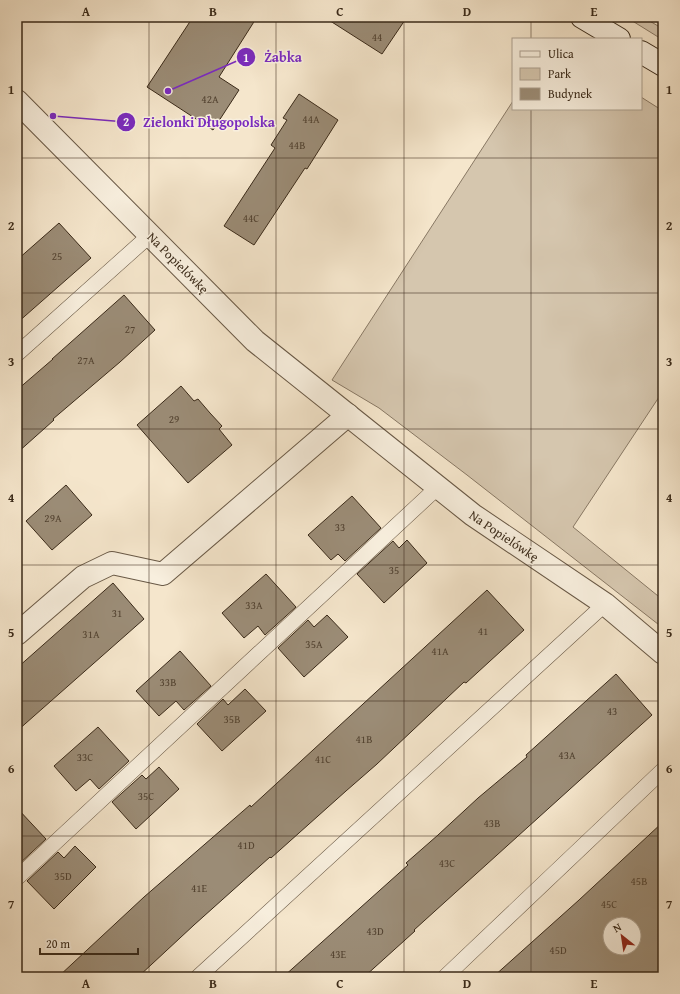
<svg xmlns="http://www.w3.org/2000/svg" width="680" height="994" viewBox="0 0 680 994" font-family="'Gentium Book Plus',serif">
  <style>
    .green { fill: #d5c6ae; stroke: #887864 }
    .building { fill: #9b8c76; stroke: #3a2a19; fill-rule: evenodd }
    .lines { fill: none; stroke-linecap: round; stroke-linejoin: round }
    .service-casing { stroke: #695946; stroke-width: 16 }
    .minor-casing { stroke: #695946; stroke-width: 24 }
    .secondary-casing { stroke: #3a2a19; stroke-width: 24 }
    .service { stroke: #f8efde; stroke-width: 15 }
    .minor { stroke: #f8efde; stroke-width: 22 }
    .secondary { stroke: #f8efde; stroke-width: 22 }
    .grid { fill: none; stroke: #3a2a19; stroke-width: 1; stroke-opacity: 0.55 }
    .labels { text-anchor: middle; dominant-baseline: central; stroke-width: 3; stroke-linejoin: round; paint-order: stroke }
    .number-label { font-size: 11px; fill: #524230 }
    .street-label { font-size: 13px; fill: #3a2a19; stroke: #f8efde }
    .leader { fill: none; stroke: #7b2cbf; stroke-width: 1.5 }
    .callout-dot { fill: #7b2cbf; stroke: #f8efde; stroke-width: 1.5 }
    .mark-label { font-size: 12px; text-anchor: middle; font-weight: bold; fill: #fff }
    .callout-label { font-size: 14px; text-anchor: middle; font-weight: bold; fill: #7b2cbf; stroke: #f8efde; stroke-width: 3; stroke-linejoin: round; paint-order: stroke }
    .neatline { fill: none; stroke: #3a2a19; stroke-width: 1.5 }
    .grid-label { font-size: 13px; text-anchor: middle; font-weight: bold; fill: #3a2a19 }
  </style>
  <rect width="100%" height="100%" fill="#f5e6cc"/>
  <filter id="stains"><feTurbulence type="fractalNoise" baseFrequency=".005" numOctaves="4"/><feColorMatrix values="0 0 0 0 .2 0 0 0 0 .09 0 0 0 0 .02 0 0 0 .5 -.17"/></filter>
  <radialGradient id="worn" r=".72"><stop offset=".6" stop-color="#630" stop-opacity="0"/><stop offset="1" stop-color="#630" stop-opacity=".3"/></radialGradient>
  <g class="green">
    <polygon points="626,17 643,17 663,29 663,40"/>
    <polygon points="641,97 663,111 663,391 573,527 663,600 663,628 467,475 379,408 332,380 513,101 513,109 641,109"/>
  </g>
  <g class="building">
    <polygon points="193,17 257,17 219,77 239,90 213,130 147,87"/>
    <polygon points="324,17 407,17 382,54"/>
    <polygon points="299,94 338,120 307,169 305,168 254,245 224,226 275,148 271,145 287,120 283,118"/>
    <polygon points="59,223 91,258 17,323 17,260"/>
    <polygon points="124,295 155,330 120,362 53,419 54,420 17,453 17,390 53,359 52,359"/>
    <polygon points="181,386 194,401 198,399 210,413 222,426 219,429 232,445 188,483 137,425"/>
    <polygon points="66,485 92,515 52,550 26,521"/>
    <polygon points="352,496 381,528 345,561 338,554 331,560 308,535"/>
    <polygon points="407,540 427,563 384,603 357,574 393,541 399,548"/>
    <polygon points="266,574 296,607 265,635 258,626 244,638 222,613"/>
    <polygon points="113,583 144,619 17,731 17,668"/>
    <polygon points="487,590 524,630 466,683 464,682 377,764 346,791 271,858 270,857 194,925 138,977 58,977 144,897 250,805 251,807"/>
    <polygon points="327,615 348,637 304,677 278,648 308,620 314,627"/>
    <polygon points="180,651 211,686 184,710 176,701 159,716 136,691"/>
    <polygon points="616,674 652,715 414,930 415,931 364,977 283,977 408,865 406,863 438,835 478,798 527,757 526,755"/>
    <polygon points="245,689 266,711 222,751 197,724 223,699 228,705"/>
    <polygon points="98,727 129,761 99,789 90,779 76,791 54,766"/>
    <polygon points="159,767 179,789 136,829 112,802 142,775 146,779"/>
    <polygon points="17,808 46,839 17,866"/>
    <path d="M663,822v155h-170l86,-77zM610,924h24v24h-24z"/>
    <polygon points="75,846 96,867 54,909 27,881 58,852 64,858"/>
  </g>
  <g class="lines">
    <defs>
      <g id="service">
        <polyline points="17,354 150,235"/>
        <polyline points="17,878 438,487"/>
        <polyline points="198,977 605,604"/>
        <polyline points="445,977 663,770"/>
      </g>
      <g id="minor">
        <polyline points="17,101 255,341 473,515 605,604 663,653"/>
        <polyline points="17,634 83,577 112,563 163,574 348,415"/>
      </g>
      <g id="secondary">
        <polyline points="582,17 619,39"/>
        <polyline points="641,52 663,65"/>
      </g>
    </defs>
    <use href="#service" class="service-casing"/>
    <use href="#minor" class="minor-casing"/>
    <use href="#secondary" class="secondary-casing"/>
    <use href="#service" class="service"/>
    <use href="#minor" class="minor"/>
    <use href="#secondary" class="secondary"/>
  </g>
  <path class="grid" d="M149,17v960M276,17v960M404,17v960M531,17v22M531,109v868M17,158h646M17,293h646M17,429h646M17,565h646M17,701h646M17,836h646"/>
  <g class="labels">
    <g class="number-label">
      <text x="377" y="37">44</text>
      <text x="210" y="99">42A</text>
      <text x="311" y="119">44A</text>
      <text x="297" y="145">44B</text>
      <text x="251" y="218">44C</text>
      <text x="57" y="256">25</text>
      <text x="130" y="329">27</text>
      <text x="86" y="360">27A</text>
      <text x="174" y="419">29</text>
      <text x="53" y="518">29A</text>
      <text x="340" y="527">33</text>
      <text x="394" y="570">35</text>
      <text x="254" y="605">33A</text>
      <text x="117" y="613">31</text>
      <text x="483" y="631">41</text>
      <text x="91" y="634">31A</text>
      <text x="314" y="644">35A</text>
      <text x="440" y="651">41A</text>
      <text x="168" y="682">33B</text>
      <text x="612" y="711">43</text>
      <text x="232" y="719">35B</text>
      <text x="364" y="739">41B</text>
      <text x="567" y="755">43A</text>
      <text x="85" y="757">33C</text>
      <text x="323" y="759">41C</text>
      <text x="146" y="796">35C</text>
      <text x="492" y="823">43B</text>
      <text x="246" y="845">41D</text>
      <text x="447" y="863">43C</text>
      <text x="63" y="876">35D</text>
      <text x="639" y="881">45B</text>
      <text x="199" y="888">41E</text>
      <text x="609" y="904">45C</text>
      <text x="375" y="931">43D</text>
      <text x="558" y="950">45D</text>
      <text x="338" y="954">43E</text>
    </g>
    <g class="street-label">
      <text transform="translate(178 263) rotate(45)">Na Popielówkę</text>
      <text transform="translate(504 536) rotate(34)">Na Popielówkę</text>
    </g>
  </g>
  <path class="leader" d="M168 91L246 57M53 116L126 122"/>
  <g class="callout-dot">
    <circle cx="168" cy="91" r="4"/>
    <circle cx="53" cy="116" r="4"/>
    <circle cx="246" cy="57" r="10"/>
    <circle cx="126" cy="122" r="10"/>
  </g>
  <g class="mark-label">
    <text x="246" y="62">1</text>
    <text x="126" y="126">2</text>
  </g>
  <g class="callout-label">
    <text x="283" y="62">Żabka</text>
    <text x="209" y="127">Zielonki Długopolska</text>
  </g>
  <rect width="680" height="994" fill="none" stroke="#f5e6cc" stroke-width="44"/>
  <rect x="512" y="38" width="130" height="72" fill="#f8efde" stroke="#aca08f"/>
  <rect x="520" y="51" width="20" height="6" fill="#f8efde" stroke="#aca08f"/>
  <text x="548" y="58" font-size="12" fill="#3a2a19">Ulica</text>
  <rect x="520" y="68" width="20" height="12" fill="#d5c6ae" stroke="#aca08f"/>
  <text x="548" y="78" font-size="12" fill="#3a2a19">Park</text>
  <rect x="520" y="88" width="20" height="12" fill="#9b8c76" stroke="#aca08f"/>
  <text x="548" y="98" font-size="12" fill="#3a2a19">Budynek</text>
  <g transform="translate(622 936) rotate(330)"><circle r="19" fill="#f8efde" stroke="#aca08f"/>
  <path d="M0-3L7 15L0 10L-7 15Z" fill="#8f2418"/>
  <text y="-6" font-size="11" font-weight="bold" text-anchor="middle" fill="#3a2a19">N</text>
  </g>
  <path d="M40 948v6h98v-6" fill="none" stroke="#3a2a19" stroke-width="2"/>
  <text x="46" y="948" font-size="12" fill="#3a2a19" stroke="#f8efde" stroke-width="3" paint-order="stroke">20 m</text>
  <rect x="22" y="22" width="636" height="950" class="neatline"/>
  <g class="grid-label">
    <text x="86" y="16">A</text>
    <text x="213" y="16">B</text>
    <text x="340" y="16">C</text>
    <text x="467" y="16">D</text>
    <text x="594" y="16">E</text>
    <text x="11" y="94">1</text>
    <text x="669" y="94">1</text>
    <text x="11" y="230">2</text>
    <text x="669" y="230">2</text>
    <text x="11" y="366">3</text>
    <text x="669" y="366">3</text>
    <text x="11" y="502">4</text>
    <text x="669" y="502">4</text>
    <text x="11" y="637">5</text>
    <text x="669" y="637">5</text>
    <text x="11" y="773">6</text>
    <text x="669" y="773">6</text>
    <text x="11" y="909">7</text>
    <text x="669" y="909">7</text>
    <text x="86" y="988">A</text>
    <text x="213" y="988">B</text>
    <text x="340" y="988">C</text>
    <text x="467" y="988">D</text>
    <text x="594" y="988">E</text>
  </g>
  <rect width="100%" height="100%" filter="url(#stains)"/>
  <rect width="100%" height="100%" fill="url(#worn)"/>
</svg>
